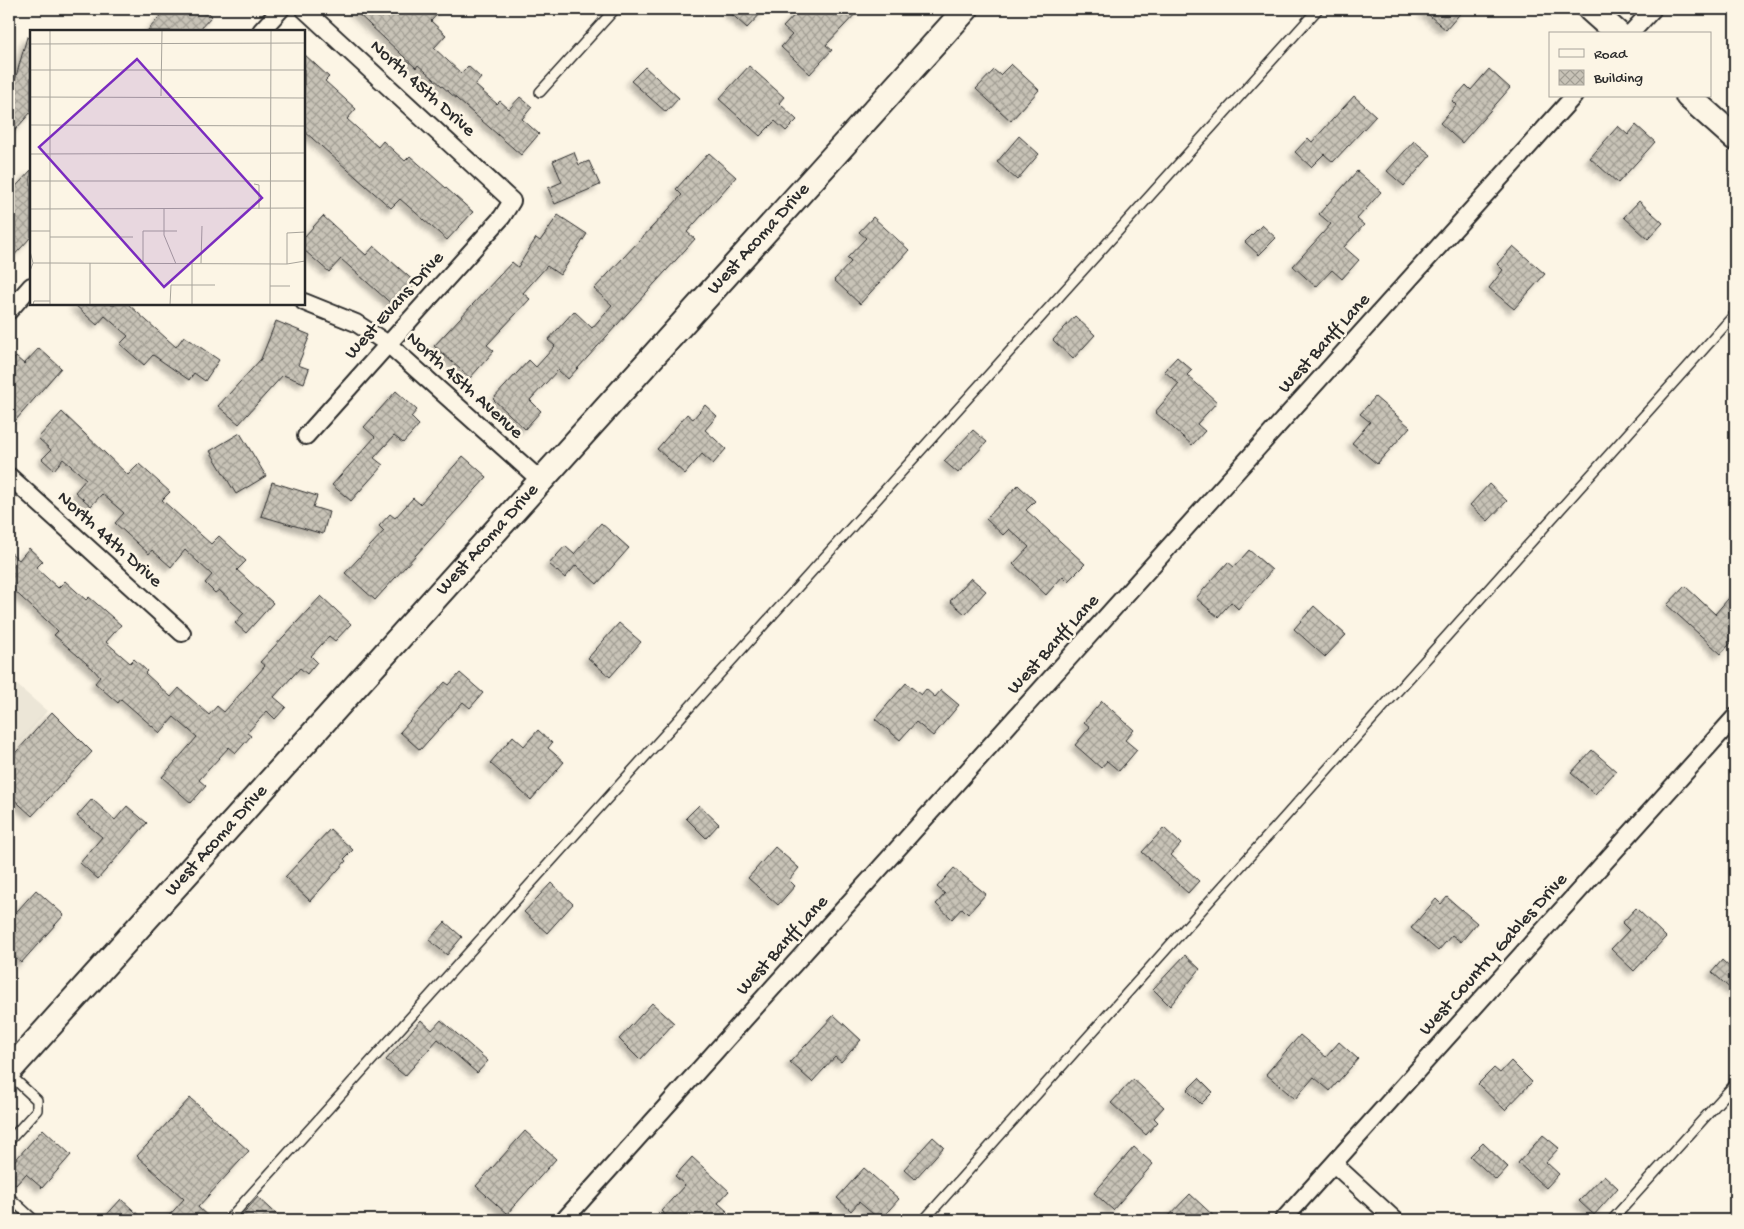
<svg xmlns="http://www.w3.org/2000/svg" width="1744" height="1229" viewBox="0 0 1744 1229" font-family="'Gochi Hand',sans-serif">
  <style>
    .built { fill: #ece6d7 }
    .building { fill: url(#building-cross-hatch); stroke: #2b2b2b; filter: url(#shadow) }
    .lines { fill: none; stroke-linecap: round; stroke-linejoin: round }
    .lane-casing { stroke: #2b2b2b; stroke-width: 12 }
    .street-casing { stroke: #2b2b2b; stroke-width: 20 }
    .secondary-casing { stroke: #2b2b2b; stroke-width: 28 }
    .lane { stroke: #fcf5e5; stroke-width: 9 }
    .street { stroke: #fcf5e5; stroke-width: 16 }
    .secondary { stroke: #fcf5e5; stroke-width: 24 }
    .labels { text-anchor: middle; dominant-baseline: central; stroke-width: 5; stroke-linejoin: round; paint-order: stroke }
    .street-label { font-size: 19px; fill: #2b2b2b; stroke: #fcf5e5 }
    .inset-road { fill: none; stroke: #a8a49b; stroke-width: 1 }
    .view { fill: #7b2cbf; fill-opacity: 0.15; stroke: #7b2cbf; stroke-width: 2.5 }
    .inset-edge { fill: none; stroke: #2b2b2b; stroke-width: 2.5 }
  </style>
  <defs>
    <pattern id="building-cross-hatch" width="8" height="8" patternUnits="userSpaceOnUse" patternTransform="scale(1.25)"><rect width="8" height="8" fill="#c8c3b7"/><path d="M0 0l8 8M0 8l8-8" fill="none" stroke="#a39f95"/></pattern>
    <filter id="shadow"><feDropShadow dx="-4.5" dy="4.5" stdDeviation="2.5" flood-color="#0004"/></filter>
  </defs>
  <rect width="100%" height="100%" fill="#fcf5e5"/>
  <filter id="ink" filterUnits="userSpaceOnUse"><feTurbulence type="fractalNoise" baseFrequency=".02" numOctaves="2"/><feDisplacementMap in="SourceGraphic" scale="10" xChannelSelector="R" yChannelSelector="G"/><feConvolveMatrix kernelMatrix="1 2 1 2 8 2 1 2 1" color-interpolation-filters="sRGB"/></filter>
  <g filter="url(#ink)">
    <polygon class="built" points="17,685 47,711 9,756 9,694"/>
    <g class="building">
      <polygon points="167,9 204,9 212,16 198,31 147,31"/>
      <polygon points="353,9 442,9 431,21 446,35 434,48 461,73 468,66 481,78 475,85 497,104 500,101 509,109 520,97 532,107 522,119 539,134 521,155 418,65 416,68"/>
      <polygon points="726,9 765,9 747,28"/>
      <polygon points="800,9 860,9 826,45 832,50 810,74 781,47 792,35 783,27"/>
      <polygon points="1422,9 1464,9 1446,30"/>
      <polygon points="27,37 31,38 31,112 9,137 9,83 13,87"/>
      <polygon points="304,54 329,77 325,81 356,109 347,119 378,147 383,141 405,161 410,156 473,212 447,240 400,199 391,208 304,131"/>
      <polygon points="1011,64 1039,90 1011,121 976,89 994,70 1000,75"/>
      <polygon points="749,66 784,97 779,103 797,120 786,131 775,121 760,136 719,99"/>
      <polygon points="645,67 679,98 666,112 631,81"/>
      <polygon points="1489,69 1510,88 1462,143 1440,123 1456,105 1452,101 1466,85 1471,90"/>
      <polygon points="1354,96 1376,116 1333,162 1324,154 1311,167 1295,152 1308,138 1312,142"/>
      <polygon points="1636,125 1655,142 1618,183 1590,158 1618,126 1628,135"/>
      <polygon points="1019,136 1039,154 1017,180 997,162"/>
      <polygon points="1414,141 1431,155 1404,186 1387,171"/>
      <polygon points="574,152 579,165 589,161 600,185 555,204 548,188 562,182 553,161"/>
      <polygon points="709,153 736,177 687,232 695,239 568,379 558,370 530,400 541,411 525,429 493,399 529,360 536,367 555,346 548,340 574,311 592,328 612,305 594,289 682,195 676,189"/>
      <polygon points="31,170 31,237 9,261 9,194"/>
      <polygon points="1357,171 1381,192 1357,219 1364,225 1344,247 1359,260 1342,279 1332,270 1316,287 1293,266 1331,224 1319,214"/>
      <polygon points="1639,201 1663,223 1648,239 1624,217"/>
      <polygon points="558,215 587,234 560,275 547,266 523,293 530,299 487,345 494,351 470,378 434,346 512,262 518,267 536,238 540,241"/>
      <polygon points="323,216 366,255 374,246 416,283 395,307 341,259 329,272 304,250 304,237"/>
      <polygon points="873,217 909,250 860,304 834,280 851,262 847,258 866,238 859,232"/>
      <polygon points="1262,225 1276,238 1259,255 1245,242"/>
      <polygon points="1513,246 1545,274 1514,309 1489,288 1503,270 1497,264"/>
      <polygon points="74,304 128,304 176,347 184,336 219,360 205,381 194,373 189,380 153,355 144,365 120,344 128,336 105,316 97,325"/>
      <polygon points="1075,316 1095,335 1073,359 1053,340"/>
      <polygon points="276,321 310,335 298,365 309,369 304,383 283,375 239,424 218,406 261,359"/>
      <polygon points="39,348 61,368 9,428 9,365 16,357 24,364"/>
      <polygon points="1177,357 1192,370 1187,375 1217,402 1197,424 1205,431 1192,445 1155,412 1179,384 1164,371"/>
      <polygon points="396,391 417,410 411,417 419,425 403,443 394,436 374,458 383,465 351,501 332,485 375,437 364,427"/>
      <polygon points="1375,397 1410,427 1377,464 1352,443 1370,422 1360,414"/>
      <polygon points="705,405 717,416 705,430 726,449 713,464 702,454 685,474 657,449 687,414 693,419"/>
      <polygon points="62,412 128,475 139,464 170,492 162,500 211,544 219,536 246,561 237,570 273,603 246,633 235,623 244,613 219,590 215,593 205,583 212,575 185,550 171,567 152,550 149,554 115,523 124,513 102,494 91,506 75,492 86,479 63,459 54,470 42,459 51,450 38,438"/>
      <polygon points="973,430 987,442 958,473 944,461"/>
      <polygon points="240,433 266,476 236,494 210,451"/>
      <polygon points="463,456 487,477 375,600 345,573 384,531 379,526 390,514 395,518 413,498 420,504"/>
      <polygon points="272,482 317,496 313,507 329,512 323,534 261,516"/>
      <polygon points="1489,484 1507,501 1488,521 1470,505"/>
      <polygon points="1018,485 1035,501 1026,510 1085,564 1068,581 1063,576 1046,595 1013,564 1029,547 1009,529 1003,535 986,519"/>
      <polygon points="601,523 629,548 597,584 576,565 565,578 549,564 565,546 574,554"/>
      <polygon points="29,548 43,561 36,568 58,588 65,581 86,600 89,597 121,625 106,642 130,663 134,659 147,671 145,673 171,697 179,688 209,715 217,706 224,712 265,666 260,662 321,596 351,624 335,641 329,636 311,656 317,662 307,674 300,668 274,697 286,707 275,719 267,711 247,733 251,736 236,753 229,747 199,780 206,786 191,803 162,777 197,737 174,717 160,733 121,699 118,703 95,683 100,677 93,669 54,635 58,631 9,586 9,551 19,560"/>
      <polygon points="1249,550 1272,570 1238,609 1231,602 1218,617 1196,598 1228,562 1234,567"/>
      <polygon points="971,578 986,591 965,614 950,601"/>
      <polygon points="1685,586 1715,614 1735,591 1735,638 1721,654 1667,605"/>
      <polygon points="1314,606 1346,635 1325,657 1294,629"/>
      <polygon points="619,623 641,642 610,677 588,658"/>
      <polygon points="460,673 483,693 470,708 463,702 420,750 400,732 445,682 449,685"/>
      <polygon points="906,683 921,695 926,689 935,697 941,690 959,705 933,736 916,722 900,740 875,719"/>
      <polygon points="1102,701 1134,730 1125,740 1137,750 1119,771 1107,761 1101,768 1075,745 1090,727 1084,722"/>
      <polygon points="52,712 92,752 32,816 9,795 9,760"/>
      <polygon points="538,730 552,743 548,748 564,762 531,800 490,763 513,736 524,746"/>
      <polygon points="1592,750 1616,771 1595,794 1571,773"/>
      <polygon points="92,799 115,820 127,806 147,823 98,879 80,863 102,837 77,816"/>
      <polygon points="699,805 719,824 706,838 686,818"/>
      <polygon points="1164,828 1181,844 1171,855 1199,881 1188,893 1142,852"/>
      <polygon points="330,829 353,850 344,859 346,861 310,901 285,877"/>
      <polygon points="775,847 799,868 789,880 795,886 778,905 748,878"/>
      <polygon points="954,868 986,894 968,914 962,908 952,919 936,904 945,894 937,887"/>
      <polygon points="551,883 573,904 547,933 524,912"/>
      <polygon points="36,890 64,915 21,963 9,952 9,920"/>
      <polygon points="1447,897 1477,923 1461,942 1452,935 1438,951 1411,928 1436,899 1441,904"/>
      <polygon points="1636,908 1666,937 1634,971 1611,949 1629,930 1622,923"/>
      <polygon points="445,922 462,937 447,955 429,940"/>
      <polygon points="1185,955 1200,969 1170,1006 1153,989"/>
      <polygon points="1722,960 1735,972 1735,993 1712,972"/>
      <polygon points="652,1003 674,1023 640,1060 619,1039"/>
      <polygon points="834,1015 861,1040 841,1062 835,1057 812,1082 790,1062"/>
      <polygon points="421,1020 432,1030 441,1020 488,1061 477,1073 438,1039 405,1076 386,1060"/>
      <polygon points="1300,1035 1326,1057 1339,1042 1358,1059 1330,1091 1314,1077 1295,1099 1266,1074"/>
      <polygon points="1511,1061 1532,1082 1505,1110 1478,1084 1494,1068 1500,1073"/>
      <polygon points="1199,1078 1213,1092 1201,1104 1187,1090"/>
      <polygon points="1133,1079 1164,1107 1154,1118 1158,1122 1146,1135 1111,1103"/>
      <polygon points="190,1098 249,1151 198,1207 212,1220 165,1220 184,1199 137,1156"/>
      <polygon points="43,1129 71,1155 42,1188 26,1174 16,1185 9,1179 9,1167"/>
      <polygon points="525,1131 556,1159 507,1214 476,1186"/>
      <polygon points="1543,1135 1559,1148 1546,1162 1559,1174 1546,1188 1518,1163"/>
      <polygon points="933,1137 944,1147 915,1179 904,1169"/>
      <polygon points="1483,1143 1508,1167 1496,1180 1470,1156"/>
      <polygon points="1134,1147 1153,1164 1113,1210 1094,1193"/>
      <polygon points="692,1157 729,1191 718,1203 727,1211 719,1220 671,1220 661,1211 685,1185 675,1176"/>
      <polygon points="864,1168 899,1199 880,1220 859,1202 851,1211 837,1198"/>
      <polygon points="1604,1175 1618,1188 1594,1215 1579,1201"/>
      <polygon points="1190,1194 1218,1220 1165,1220"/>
      <polygon points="258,1197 283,1220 237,1220"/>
      <polygon points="121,1199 144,1220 102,1220"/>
    </g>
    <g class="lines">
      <defs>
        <g id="lane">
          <polyline points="540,92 615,9"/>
          <polyline points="9,1074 37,1100 37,1110 9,1141"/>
          <polyline points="9,1197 34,1220"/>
          <polyline points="228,1220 1318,9"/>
          <polyline points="924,1220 1735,314"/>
          <polyline points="1612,1220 1735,1084"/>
        </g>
        <g id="street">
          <polyline points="304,9 512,201 502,217 306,436"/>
          <polyline points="261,31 281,9"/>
          <polyline points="1630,34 1653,9"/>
          <polyline points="304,302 356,323 388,344 540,480"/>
          <polyline points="9,311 31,286"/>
          <polyline points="9,476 182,633"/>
          <polyline points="1334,1164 1395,1220"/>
          <polyline points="564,1220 1574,96"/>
          <polyline points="1283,1220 1735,717"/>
        </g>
        <g id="secondary">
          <polyline points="1590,9 1618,34"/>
          <polyline points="1688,96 1735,138"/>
          <path id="s1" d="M9,1071l957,-1062"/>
        </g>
      </defs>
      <use href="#lane" class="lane-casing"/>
      <use href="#street" class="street-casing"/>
      <use href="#secondary" class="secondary-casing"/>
      <use href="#lane" class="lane"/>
      <use href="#street" class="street"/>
      <use href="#secondary" class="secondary"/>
    </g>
  </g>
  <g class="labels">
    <g class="street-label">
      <text transform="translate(422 89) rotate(42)">North 45th Drive</text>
      <text stroke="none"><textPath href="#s1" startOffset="1120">West Acoma Drive</textPath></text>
      <text transform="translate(395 306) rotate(-48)">West Evans Drive</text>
      <text transform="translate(1325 344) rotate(-48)">West Banff Lane</text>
      <text transform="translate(464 386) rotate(42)">North 45th Avenue</text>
      <text stroke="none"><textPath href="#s1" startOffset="715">West Acoma Drive</textPath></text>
      <text transform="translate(109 540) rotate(42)">North 44th Drive</text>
      <text transform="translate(1054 645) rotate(-48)">West Banff Lane</text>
      <text stroke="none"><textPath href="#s1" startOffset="310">West Acoma Drive</textPath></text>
      <text transform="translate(783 946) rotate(-48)">West Banff Lane</text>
      <text transform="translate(1494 955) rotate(-48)">West Country Gables Drive</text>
    </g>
  </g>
  <g transform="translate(30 30)">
    <rect width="275" height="275" fill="#fcf5e5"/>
    <path class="inset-road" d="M0,14l275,-1M0,40h275M131,66l1,-66M0,67l275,1M0,95l275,1M0,124l275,-1M0,151h275M224,154l5,1v24M0,179l275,-1M134,179v26l12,29M0,201h20M20,207h83M0,221l3,12 -3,8M3,233h17M20,233l237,1 18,-3M113,233v-32h34M171,233l1,-37M257,234v-31l18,-1M240,256h20M3,275l1,-4h16M20,275v-275M60,275v-42M140,275l1,-20h44M162,275v-42M240,275l1,-275"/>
    <path class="view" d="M107,29l125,139 -98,89 -125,-140z"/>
    <rect width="275" height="275" class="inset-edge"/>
  </g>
  <rect width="1744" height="1229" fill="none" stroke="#fcf5e5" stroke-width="30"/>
  <rect x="15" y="15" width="1714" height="1199" fill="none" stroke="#2b2b2b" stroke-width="2" filter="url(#ink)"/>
  <rect x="1549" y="32" width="162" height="65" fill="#fcf5e5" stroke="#a8a49b"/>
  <rect x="1559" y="49" width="25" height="8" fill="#fcf5e5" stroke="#a8a49b"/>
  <text x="1594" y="58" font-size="15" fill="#2b2b2b">Road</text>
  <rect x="1559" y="70" width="25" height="15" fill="url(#building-cross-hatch)" stroke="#a8a49b"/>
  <text x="1594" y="82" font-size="15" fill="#2b2b2b">Building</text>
</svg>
